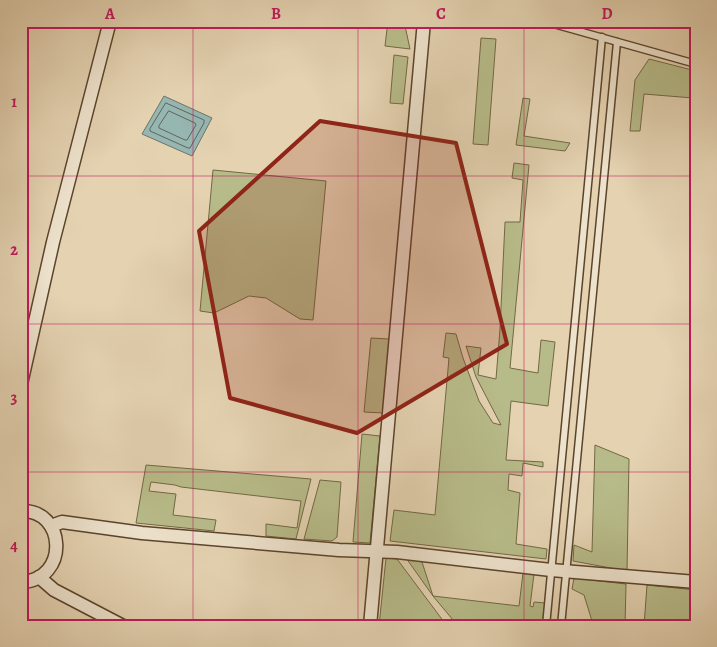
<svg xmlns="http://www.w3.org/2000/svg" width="717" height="647" viewBox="0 0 717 647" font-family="Alegreya,serif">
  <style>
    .green { fill: #b7bb89; stroke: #736844 }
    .water { fill: #96b6b1; stroke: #6d756a }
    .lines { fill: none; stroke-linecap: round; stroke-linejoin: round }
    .shore { stroke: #626558; stroke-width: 1 }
    .service-casing { stroke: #5c442c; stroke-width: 9 }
    .minor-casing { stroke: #5c442c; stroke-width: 15 }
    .service { stroke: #ede2cc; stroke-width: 6 }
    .minor { stroke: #ede2cc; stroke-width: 12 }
    .marked { fill: #8f2418; fill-opacity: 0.2; stroke: #8f2418; stroke-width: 4; stroke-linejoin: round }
    .grid { fill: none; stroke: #c2185b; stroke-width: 1; stroke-opacity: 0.55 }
    .neatline { fill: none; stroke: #c2185b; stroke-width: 2 }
    .grid-label { font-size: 16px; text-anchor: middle; font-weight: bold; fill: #c2185b }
  </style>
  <rect width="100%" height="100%" fill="#e4d2b1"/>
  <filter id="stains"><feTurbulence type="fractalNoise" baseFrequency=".004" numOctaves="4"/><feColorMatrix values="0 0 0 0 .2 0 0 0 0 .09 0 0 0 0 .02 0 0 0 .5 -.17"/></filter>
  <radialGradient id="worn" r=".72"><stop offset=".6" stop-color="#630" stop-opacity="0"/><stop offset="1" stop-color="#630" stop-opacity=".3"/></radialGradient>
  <g class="green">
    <polygon points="388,21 404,21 410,49 385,46"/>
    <polygon points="481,38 496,39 488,145 473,144"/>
    <polygon points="394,55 408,57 403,104 390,103"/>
    <polygon points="649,59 696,71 696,83 693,98 644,94 640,131 630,131 635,80"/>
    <polygon points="523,98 530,99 524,136 570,143 565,151 516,145"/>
    <polygon points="514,163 529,165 510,368 538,373 541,340 555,342 548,406 511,401 506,460 543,462 543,467 523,463 522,476 509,474 508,490 520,493 516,544 547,549 546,559 390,541 394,510 435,515 449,358 443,357 446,333 456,334 463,358 479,401 493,423 501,425 476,377 466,346 481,348 478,375 496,379 500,329 505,222 520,222 523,180 512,178"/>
    <polygon points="213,170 326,181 313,320 300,319 266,298 249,296 214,313 200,311"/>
    <polygon points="371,338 389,339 383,413 364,412"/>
    <polygon points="362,434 380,436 370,543 353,542"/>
    <polygon points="595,445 629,459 627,571 573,561 574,545 592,552"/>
    <polygon points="146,465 311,479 296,539 266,536 266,524 297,528 301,501 181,487 175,485 151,482 149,491 176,494 173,515 216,520 214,531 136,523"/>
    <polygon points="320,480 341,482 337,537 332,541 304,539"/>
    <polygon points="386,558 397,559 447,626 379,626"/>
    <polygon points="406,558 421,559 433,596 519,606 523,573 534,574 530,606 533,607 534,602 545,603 542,626 458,626 433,596"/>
    <polygon points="574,578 626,584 625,626 591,626 592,621 584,595 572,589"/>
    <polygon points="647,585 696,590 696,626 644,626"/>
  </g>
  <polygon class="water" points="164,96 212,118 192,156 142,134"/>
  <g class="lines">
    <g class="shore">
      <polygon points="166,103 204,120 204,123 190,148 188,148 150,131 150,129"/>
      <polygon points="169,111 195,123 196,125 187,140 185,140 159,128 159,126"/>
    </g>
    <defs>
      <g id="service">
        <polyline points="543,21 696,64"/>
        <polyline points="546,626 602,37"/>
        <polyline points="561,626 617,42"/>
      </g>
      <g id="minor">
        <polyline points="21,384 53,242 110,21"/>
        <path d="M21,511c45,-2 49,69 0,71"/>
        <polyline points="51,526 62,522 142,533 339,550 397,552 551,570 696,582"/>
        <polyline points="39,577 54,590 123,626"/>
        <polyline points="370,626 424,21"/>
      </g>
    </defs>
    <use href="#service" class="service-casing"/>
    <use href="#minor" class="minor-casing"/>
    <use href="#service" class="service"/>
    <use href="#minor" class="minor"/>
  </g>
  <path class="marked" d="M320,121l136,22 51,201 -150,89 -127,-35 -31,-167z"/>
  <path class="grid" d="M193,21v605M358,21v605M524,21v605M21,176h675M21,324h675M21,472h675"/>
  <rect width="717" height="647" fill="none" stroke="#e4d2b1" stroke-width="55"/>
  <rect x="28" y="28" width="662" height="592" class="neatline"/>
  <g class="grid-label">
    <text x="110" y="19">A</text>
    <text x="276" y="19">B</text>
    <text x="441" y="19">C</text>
    <text x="607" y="19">D</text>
    <text x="14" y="107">1</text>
    <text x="14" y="255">2</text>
    <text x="14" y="403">3</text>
    <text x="14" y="551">4</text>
  </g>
  <rect width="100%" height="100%" filter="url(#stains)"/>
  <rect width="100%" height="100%" fill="url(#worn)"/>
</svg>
